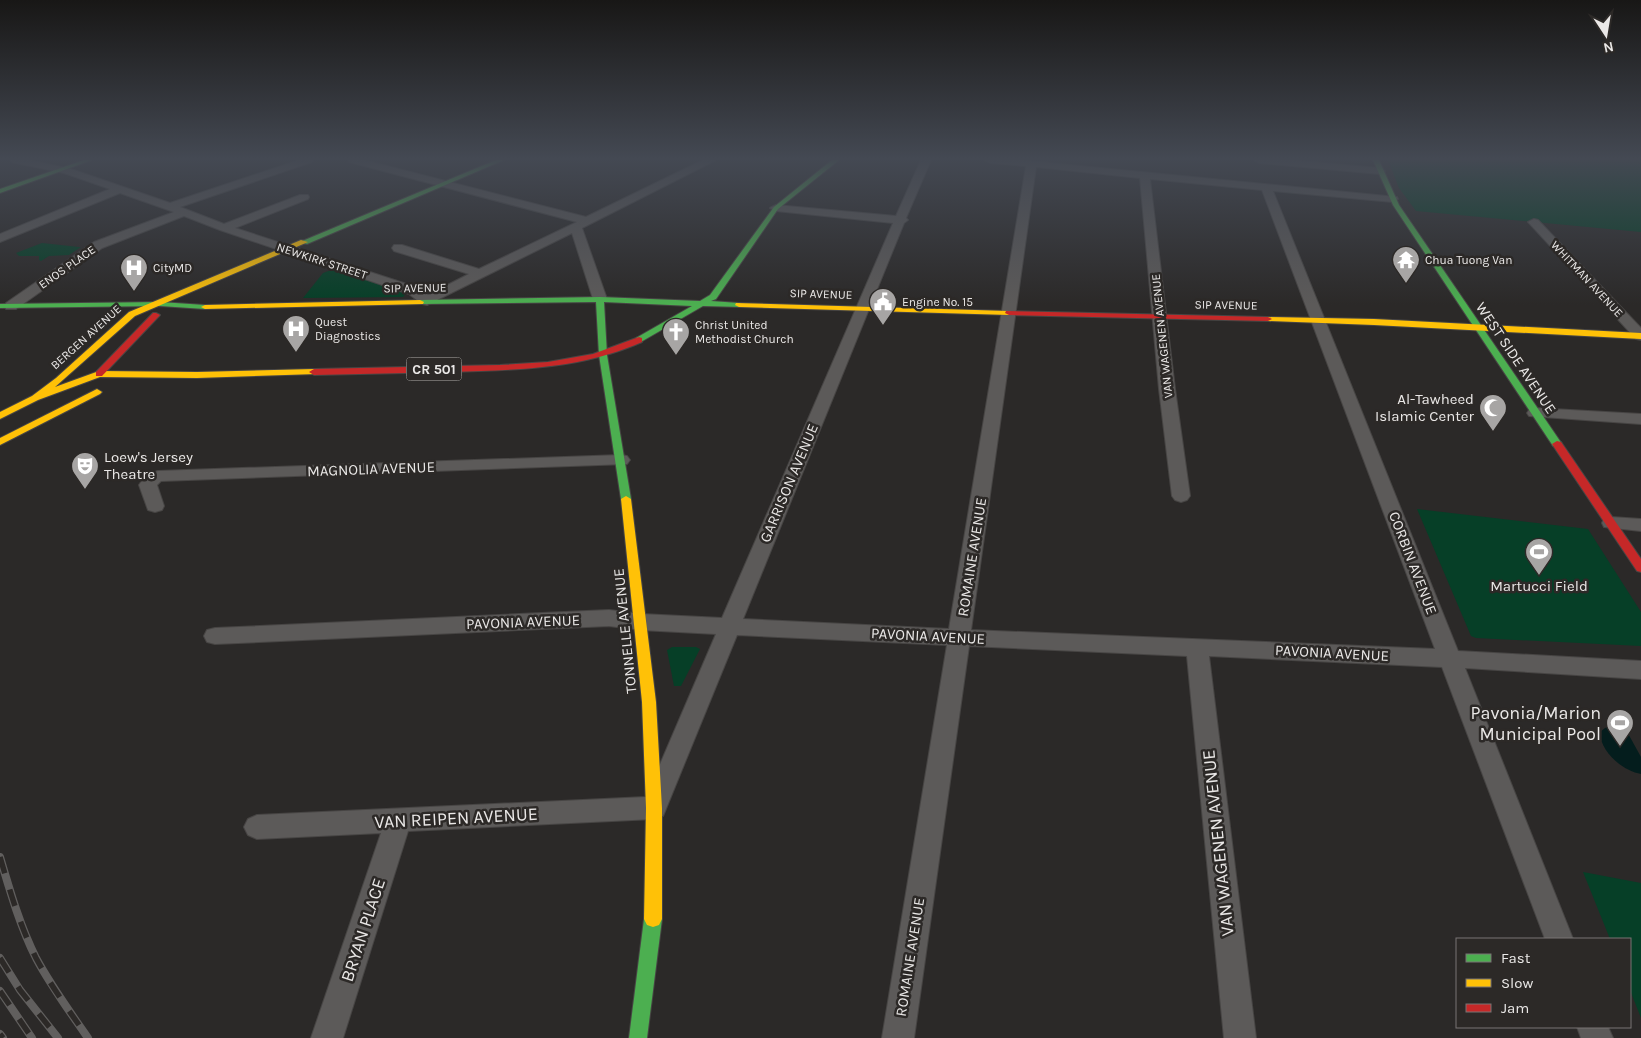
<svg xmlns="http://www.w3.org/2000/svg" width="1641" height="1038" viewBox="0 0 1641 1038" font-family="Karla,sans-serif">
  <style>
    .green { fill: #063f27 }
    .water { fill: #041d1d }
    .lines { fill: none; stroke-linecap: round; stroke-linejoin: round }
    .street-casing { stroke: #474544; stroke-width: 2 }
    .fast-casing { stroke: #474544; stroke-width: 2 }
    .slow-casing { stroke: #474544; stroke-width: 2 }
    .jam-casing { stroke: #474544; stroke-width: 2 }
    .street { fill: #5c5a59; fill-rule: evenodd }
    .fast { fill: #4caf50; fill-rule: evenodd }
    .slow { fill: #ffc107; fill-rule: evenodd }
    .jam { fill: #c62828; fill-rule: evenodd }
    .rail-casing { stroke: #615f5e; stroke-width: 8 }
    .rail { stroke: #2c2927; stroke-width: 5.5; stroke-dasharray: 17; stroke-linecap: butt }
    .labels { text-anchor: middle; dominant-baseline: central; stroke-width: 5; stroke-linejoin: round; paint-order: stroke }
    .far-poi-label { font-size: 12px; fill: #eae8e7; stroke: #2c2927; text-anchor: start }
    .far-street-label { font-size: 12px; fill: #eae8e7; stroke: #2c2927 }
    .shield { fill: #2c2927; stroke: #b1afad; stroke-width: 1 }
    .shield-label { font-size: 14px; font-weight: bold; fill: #eae8e7 }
    .street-label { font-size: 15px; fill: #eae8e7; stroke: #2c2927 }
    .poi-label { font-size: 15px; fill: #eae8e7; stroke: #2c2927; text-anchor: end }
    .near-poi-label { font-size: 18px; fill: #eae8e7; stroke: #2c2927; text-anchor: end }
    .near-street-label { font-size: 18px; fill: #eae8e7; stroke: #2c2927 }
  </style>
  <rect width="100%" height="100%" fill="#2b2928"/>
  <g class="green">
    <polygon points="1388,160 1641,160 1641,232 1416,211 1399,188"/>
    <polygon points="42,243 79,247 81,247 69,255 49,256 41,261 39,260 39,256 19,256 16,253"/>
    <polygon points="334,269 407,293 403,297 303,298 323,273"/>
    <polygon points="1417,509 1588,529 1641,612 1641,646 1476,638 1471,636"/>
    <polygon points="672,647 696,647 700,649 681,686 674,686 667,650"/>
    <polygon points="1583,872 1641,883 1641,1018 1630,990 1630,939 1610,939"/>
  </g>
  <path class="water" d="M1611,726l14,2 16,29v17c-18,-3 -41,-22 -41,-42l5,-4z"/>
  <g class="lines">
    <defs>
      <g id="street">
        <polygon points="10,160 29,160 71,169 170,203 299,160 313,160 312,162 180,207 224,224 300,195 308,195 309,197 308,199 235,228 419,288 428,295 469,274 394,251 392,248 394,245 402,245 479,269 577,222 349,162 348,160 364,160 586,217 703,160 716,160 582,228 607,299 600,303 593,299 572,233 427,305 422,304 409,294 220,230 184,216 102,248 16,309 6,309 4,306 6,303 94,242 174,212 120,193 0,242 0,234 110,189 64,173 11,162"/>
        <path d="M921,160h10l-25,58 2,2 -4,3 -161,396 206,10 77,-463 -36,-3 -5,-3h35l377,37 1,2 -5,3 -120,-11 185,460 183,10v18l-176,-11 108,271h-28l-103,-272 -233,-11 47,382h-32l-37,-382 -218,-10 -55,392h-32l65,-393 -210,-10 -74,181 -9,3 -246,12 -65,207h-32l70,-205 -124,6 -9,-4 -4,-8 4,-8 9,-4 389,-18 70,-163 -75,-4 -32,-4 -394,18 -8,-2 -3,-6 3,-6 8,-2 394,-18 32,4 81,4 171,-395 -117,-12 -6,-3 6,-3 120,11zM1036,167l104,11 19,211 13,107 3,4 6,2 6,-2 3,-4 -15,-107 -25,-210 112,11 173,459 -464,-19z"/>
        <polygon points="1254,160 1290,160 1380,168 1385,171 1380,174 1259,163"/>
        <polygon points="1534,219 1538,220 1641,328 1641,340 1636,339 1530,224 1528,222"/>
        <polygon points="1535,408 1641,414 1641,424 1529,416 1527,413 1529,410"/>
        <polygon points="621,455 627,456 630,460 627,464 161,481 157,485 164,506 162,510 155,512 148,510 139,485 146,475 158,471"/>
        <polygon points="1611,517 1641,519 1641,531 1604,527 1602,523 1604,519"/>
        <polygon points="1577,1027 1608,1027 1613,1038 1581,1038"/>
      </g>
      <g id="fast">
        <polygon points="84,160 92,160 0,193 0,189"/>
        <polygon points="496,160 504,160 307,244 300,242"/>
        <polygon points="832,160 839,160 778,209 716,299 711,301 739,303 743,305 742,307 703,306 639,343 636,342 636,338 692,306 604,302 607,355 631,499 630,501 622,501 621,499 599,355 596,302 420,304 416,302 420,300 600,297 700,301 710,295 774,207"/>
        <polygon points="1373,160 1379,160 1399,205 1562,444 1561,446 1553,446 1393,205"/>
        <polygon points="160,302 205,305 209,307 205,309 160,306 0,308 0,304"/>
        <polygon points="653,911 659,913 662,919 647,1038 629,1038 644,919 647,913"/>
      </g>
      <g id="slow">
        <polygon points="301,240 308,242 135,316 55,387 99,371 197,372 314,369 319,372 317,374 197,378 100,377 38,400 0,419 0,412 32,396 56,378 129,312"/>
        <polygon points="420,300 424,302 423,304 205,309 201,307 205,305"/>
        <polygon points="736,303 1009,311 1013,313 1009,315 739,307 735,305"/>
        <polygon points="1265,317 1374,319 1641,333 1641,339 1374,325 1268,321 1264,319"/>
        <polygon points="97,389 102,392 100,394 0,445 0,438"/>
        <polygon points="626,496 631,499 656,702 662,808 662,919 659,925 653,927 647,925 644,919 646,808 642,702 621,499"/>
      </g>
      <g id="jam">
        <polygon points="1006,311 1268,317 1272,319 1268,321 1009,315 1005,313"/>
        <polygon points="153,313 156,313 160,315 102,376 96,376 96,372"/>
        <path d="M639,337l3,1v4c-61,27 -124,28 -191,30 -45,1 -91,2 -137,3l-5,-3 5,-3 186,-4 48,-3 45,-8z"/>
        <polygon points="1557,441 1561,442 1641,559 1641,572 1637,571 1552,444"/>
      </g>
    </defs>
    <use href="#street" class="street-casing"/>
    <use href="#fast" class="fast-casing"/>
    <use href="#slow" class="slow-casing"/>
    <use href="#jam" class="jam-casing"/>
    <use href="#street" class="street"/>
    <use href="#fast" class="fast"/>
    <use href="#slow" class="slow"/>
    <use href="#jam" class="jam"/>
    <defs>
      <g id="rail">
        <path d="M0,857c10,34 20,69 36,101 15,28 34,54 52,80"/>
        <polyline points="0,958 20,990 58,1038"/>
        <polyline points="0,991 32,1038"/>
        <polyline points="0,1034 3,1038"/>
      </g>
    </defs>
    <use href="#rail" class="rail-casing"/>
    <use href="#rail" class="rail"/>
  </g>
  <linearGradient id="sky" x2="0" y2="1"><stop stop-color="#181716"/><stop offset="0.52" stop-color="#444953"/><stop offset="1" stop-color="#444953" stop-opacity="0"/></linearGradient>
  <rect width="1641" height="305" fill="url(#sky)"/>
  <defs>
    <symbol id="temple-pin" viewBox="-11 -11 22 30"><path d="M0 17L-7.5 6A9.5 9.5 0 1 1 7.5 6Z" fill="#a7a5a4" stroke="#2c2927"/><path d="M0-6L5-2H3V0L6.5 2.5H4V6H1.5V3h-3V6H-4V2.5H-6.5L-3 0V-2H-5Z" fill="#fff"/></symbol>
    <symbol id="hospital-pin" viewBox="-11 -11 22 30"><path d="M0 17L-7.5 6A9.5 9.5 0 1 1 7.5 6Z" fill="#a7a5a4" stroke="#2c2927"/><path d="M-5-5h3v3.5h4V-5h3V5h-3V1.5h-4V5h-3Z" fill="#fff"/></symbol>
    <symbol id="civic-pin" viewBox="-11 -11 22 30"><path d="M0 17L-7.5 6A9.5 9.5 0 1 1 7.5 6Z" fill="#a7a5a4" stroke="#2c2927"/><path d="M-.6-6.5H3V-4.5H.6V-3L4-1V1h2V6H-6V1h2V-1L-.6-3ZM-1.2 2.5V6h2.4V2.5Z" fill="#fff"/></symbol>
    <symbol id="church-pin" viewBox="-11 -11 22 30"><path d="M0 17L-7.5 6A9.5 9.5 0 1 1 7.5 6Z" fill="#a7a5a4" stroke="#2c2927"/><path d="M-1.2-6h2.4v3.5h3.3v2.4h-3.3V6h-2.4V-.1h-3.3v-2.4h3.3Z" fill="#fff"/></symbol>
    <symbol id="mosque-pin" viewBox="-11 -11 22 30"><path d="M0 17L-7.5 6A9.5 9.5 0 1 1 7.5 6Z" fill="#a7a5a4" stroke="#2c2927"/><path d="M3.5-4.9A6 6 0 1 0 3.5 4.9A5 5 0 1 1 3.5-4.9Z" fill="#fff"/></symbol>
    <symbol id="theatre-pin" viewBox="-11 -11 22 30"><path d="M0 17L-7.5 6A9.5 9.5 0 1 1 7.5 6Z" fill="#a7a5a4" stroke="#2c2927"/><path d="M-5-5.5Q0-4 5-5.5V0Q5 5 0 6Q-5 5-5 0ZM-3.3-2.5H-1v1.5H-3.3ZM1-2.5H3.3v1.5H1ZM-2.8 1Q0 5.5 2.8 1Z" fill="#fff"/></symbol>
    <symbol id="stadium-pin" viewBox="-11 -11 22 30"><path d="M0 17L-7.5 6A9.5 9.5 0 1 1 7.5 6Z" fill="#a7a5a4" stroke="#2c2927"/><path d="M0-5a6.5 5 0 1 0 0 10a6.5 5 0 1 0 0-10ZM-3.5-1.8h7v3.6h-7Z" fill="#fff"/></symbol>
  </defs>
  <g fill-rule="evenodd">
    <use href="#temple-pin" x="1390" y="244" width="32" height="43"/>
    <use href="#hospital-pin" x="118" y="252" width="32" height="43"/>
    <use href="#civic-pin" x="867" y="286" width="32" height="43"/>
    <use href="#hospital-pin" x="280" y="313" width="32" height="43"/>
    <use href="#church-pin" x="660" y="316" width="32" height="43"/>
    <use href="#mosque-pin" x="1477" y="392" width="32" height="43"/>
    <use href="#theatre-pin" x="69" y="450" width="32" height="43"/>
    <use href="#stadium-pin" x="1523" y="536" width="32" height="43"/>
    <use href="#stadium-pin" x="1604" y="707" width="32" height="43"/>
  </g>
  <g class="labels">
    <g class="far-poi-label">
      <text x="1425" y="260">Chua Tuong Van</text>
      <text x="153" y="268">CityMD</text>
      <text x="902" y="302">Engine No. 15</text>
      <text x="315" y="322">Quest<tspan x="315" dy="14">Diagnostics</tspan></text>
      <text x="695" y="325">Christ United<tspan x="695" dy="14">Methodist Church</tspan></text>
    </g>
    <g class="far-street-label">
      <text transform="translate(322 261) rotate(18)">NEWKIRK STREET</text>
      <text transform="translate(67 267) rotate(-35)">ENOS PLACE</text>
      <text transform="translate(1587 279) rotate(47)">WHITMAN AVENUE</text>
      <text transform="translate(415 288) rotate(-1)">SIP AVENUE</text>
      <text transform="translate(821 294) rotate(2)">SIP AVENUE</text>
      <text transform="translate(1226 305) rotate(1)">SIP AVENUE</text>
      <text transform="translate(1162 336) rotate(-96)">VAN WAGENEN AVENUE</text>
      <text transform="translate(86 337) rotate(-42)">BERGEN AVENUE</text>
    </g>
    <rect class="shield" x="406.5" y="357.5" width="55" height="23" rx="4"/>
    <g class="shield-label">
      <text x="434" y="369">CR 501</text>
    </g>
    <g class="street-label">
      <text transform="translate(1516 358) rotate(56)">WEST SIDE AVENUE</text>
      <text transform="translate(371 469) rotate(-2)">MAGNOLIA AVENUE</text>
      <text transform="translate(789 483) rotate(-67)">GARRISON AVENUE</text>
      <text transform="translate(972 557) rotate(-81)">ROMAINE AVENUE</text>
      <text transform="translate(1413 563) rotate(69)">CORBIN AVENUE</text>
      <text transform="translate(523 622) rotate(-2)">PAVONIA AVENUE</text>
      <text transform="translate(625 631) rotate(-96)">TONNELLE AVENUE</text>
      <text transform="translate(928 636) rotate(3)">PAVONIA AVENUE</text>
      <text transform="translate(1332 653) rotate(3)">PAVONIA AVENUE</text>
      <text transform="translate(910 957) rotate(-81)">ROMAINE AVENUE</text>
    </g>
    <g class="poi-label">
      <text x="1474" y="399">Al-Tawheed<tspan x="1474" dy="17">Islamic Center</tspan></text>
      <text x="104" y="457" text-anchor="start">Loew's Jersey<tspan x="104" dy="17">Theatre</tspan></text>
      <text x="1539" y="586" text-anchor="middle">Martucci Field</text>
    </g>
    <g class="near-poi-label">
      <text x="1601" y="713">Pavonia/Marion<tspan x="1601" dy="21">Municipal Pool</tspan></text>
    </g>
    <g class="near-street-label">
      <text transform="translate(456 818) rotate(-3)">VAN REIPEN AVENUE</text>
      <text transform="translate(1218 843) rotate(-96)">VAN WAGENEN AVENUE</text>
      <text transform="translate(363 930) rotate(-72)">BRYAN PLACE</text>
    </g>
  </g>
  <rect x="1456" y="938" width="175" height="90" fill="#2c2927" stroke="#787574"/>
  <rect x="1466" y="954" width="25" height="8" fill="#4caf50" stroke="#787574"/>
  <text x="1501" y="963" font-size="15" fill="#eae8e7">Fast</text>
  <rect x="1466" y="979" width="25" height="8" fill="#ffc107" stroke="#787574"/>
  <text x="1501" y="988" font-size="15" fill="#eae8e7">Slow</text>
  <rect x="1466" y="1004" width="25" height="8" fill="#c62828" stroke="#787574"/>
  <text x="1501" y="1013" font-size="15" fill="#eae8e7">Jam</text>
  <g transform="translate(1606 35) rotate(168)" stroke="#2c2927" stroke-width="4" paint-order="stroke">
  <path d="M0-4L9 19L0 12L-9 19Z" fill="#eae8e7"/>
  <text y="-8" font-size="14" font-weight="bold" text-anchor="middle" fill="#eae8e7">N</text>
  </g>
</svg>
